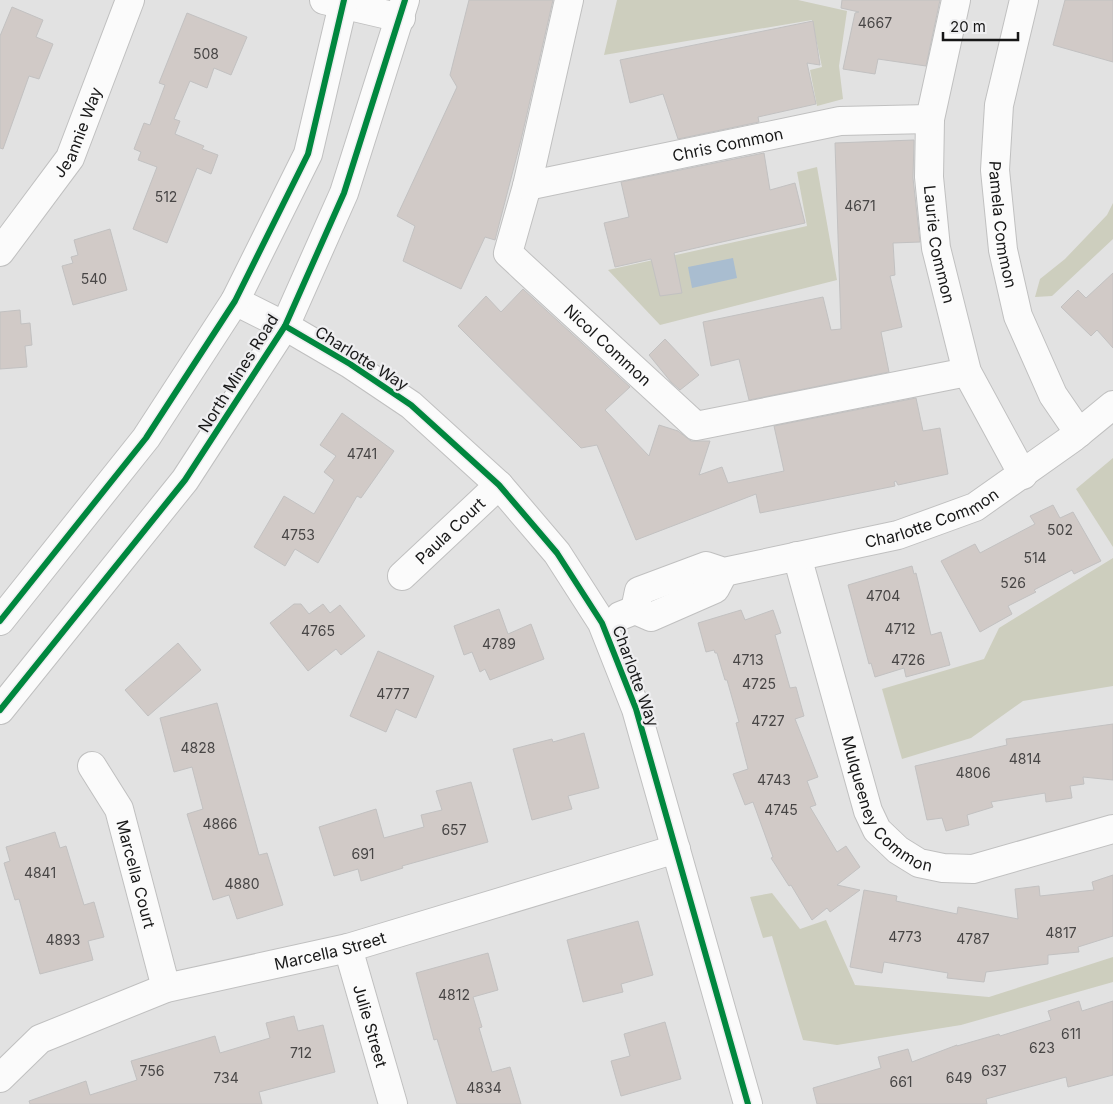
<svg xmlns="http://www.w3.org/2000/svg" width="1113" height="1104" viewBox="0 0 1113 1104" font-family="Inter,sans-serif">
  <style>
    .green { fill: #cdcebe }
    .water { fill: #a9bdd0 }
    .building { fill: #d1cac7; stroke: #c2c1c1 }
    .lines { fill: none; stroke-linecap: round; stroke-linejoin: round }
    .minor-casing { stroke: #c0c0c0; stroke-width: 30 }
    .major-casing { stroke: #c0c0c0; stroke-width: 30 }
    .minor { stroke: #fbfbfb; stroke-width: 28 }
    .major { stroke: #fbfbfb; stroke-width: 28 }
    .cycleway-casing { stroke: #eeeef0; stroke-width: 9 }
    .cycleway { stroke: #00873e; stroke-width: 6 }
    .labels { text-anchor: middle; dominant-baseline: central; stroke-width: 4.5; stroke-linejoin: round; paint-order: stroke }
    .number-label { font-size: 14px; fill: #484646 }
    .street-label { font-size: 16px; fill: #171717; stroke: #eeeef0 }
  </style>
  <rect width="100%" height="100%" fill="#e2e2e2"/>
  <g class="green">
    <polygon points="617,0 798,0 847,11 839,66 843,99 817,106 810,70 822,67 812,20 604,55"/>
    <polygon points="817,167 837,280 660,325 608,270 807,226 797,172"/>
    <polygon points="1113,203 1113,239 1052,296 1035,297 1040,279 1065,259 1107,215"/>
    <polygon points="1113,458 1113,547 1076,489"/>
    <polygon points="1113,558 1113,686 1023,701 971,738 902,759 882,689 984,659 999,628"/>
    <polygon points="772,893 800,929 826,920 855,985 989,997 1113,957 1113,982 961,1025 837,1045 803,1040 772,936 763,938 750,897"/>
  </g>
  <polygon class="water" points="733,258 737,278 692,288 688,267"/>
  <g class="building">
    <polygon points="469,0 553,0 521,140 495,240 485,237 461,289 403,261 415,226 397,216 457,87 450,75"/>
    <polygon points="842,0 940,0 926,66 878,59 875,74 843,69 855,13 859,12 841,8"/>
    <polygon points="1065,0 1113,0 1113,62 1053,45"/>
    <polygon points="12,7 43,20 36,37 53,44 39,79 29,76 3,149 0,148 0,36"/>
    <polygon points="187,13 247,37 231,75 214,68 207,88 190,81 174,119 180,121 175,134 204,146 202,149 218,155 211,174 197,168 167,243 133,229 157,167 138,160 141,152 134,149 144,123 150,125 165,85 159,83"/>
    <polygon points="813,21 820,65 807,63 816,104 758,117 759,122 678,139 663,94 630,103 620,60"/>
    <polygon points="914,140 913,178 920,242 893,243 895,275 890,276 902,327 881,332 889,372 749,400 739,359 711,366 703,322 823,297 831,330 841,329 835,143"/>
    <polygon points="764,153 770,190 795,183 805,223 674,253 682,293 660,296 651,259 615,267 604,223 629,217 621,182"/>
    <polygon points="110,229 127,290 73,305 62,266 73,263 71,257 78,255 74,240"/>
    <polygon points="1113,273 1113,348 1097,330 1091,336 1061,307 1078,290 1086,298"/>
    <polygon points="523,289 630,387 605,410 649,456 659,425 678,431 691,441 710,441 699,475 722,467 728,483 784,471 774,426 916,398 923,431 940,428 948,474 898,485 896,481 894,482 895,486 760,513 756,494 636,540 597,445 581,448 458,326 486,296 501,312"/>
    <polygon points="20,310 21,324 30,323 32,345 25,346 27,367 0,369 0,312"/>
    <polygon points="665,339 699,375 680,390 671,382 649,355"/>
    <polygon points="342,413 394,451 361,498 357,496 318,563 295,549 285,566 254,547 284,496 314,514 334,480 324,472 336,456 320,445"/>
    <polygon points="1053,505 1060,518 1073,512 1101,561 1074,574 1072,570 1034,590 1036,592 1008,606 1012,614 980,632 941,561 975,544 980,553 1035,524 1030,516"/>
    <polygon points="912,566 914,574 916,573 931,635 941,632 950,665 906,677 904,668 875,677 871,663 869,664 848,585"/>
    <polygon points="294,604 301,604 309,614 323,604 330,613 340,605 365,636 341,655 336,649 308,671 270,623"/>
    <polygon points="499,609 508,634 531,624 544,659 490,680 485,669 480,672 472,652 464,655 454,626"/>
    <polygon points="741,610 745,620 773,610 781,633 775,635 790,688 796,687 804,716 795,719 818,777 807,781 816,805 810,807 837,852 846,846 860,867 837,885 860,890 830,912 827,908 812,920 791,885 789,886 771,858 773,857 753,802 745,805 733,774 748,769 736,723 739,722 727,680 725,680 717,653 715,653 714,650 706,652 698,623"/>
    <polygon points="178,643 201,670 148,716 125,690"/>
    <polygon points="378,651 434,676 416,718 396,709 386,732 350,716"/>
    <polygon points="217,703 259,855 267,853 283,905 237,919 229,895 213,900 187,814 203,809 192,767 174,772 160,718"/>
    <polygon points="1113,724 1113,780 1083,777 1084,784 1070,786 1072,798 1046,802 1045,793 991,802 993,807 967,815 969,825 946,831 942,818 927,820 915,766 1007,745 1006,739"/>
    <polygon points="584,733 599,788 568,796 572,809 532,820 513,749 552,739 553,742"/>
    <polygon points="471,782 488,842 402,866 403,868 361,881 358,869 334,876 319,827 376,809 384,838 424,827 421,815 442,810 436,791"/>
    <polygon points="55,832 60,848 66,846 84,905 94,902 104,937 88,941 93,960 40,974 19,899 15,900 4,863 10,861 6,847"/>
    <polygon points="1113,875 1113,936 1078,947 1079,952 1048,955 1048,964 986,972 984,982 947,978 948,973 884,962 882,973 850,967 864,890 897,896 896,901 957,914 958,907 1018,919 1015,889 1039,886 1040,896 1094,890 1092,882"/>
    <polygon points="638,921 653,975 621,984 623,992 583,1002 567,940"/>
    <polygon points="488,953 498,990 473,997 482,1027 479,1028 492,1072 510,1067 521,1104 457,1104 437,1039 434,1040 416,973"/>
    <polygon points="1079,1001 1082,1011 1113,1001 1113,1075 1068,1087 1066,1077 986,1099 987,1104 817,1104 813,1088 881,1068 878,1057 908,1049 912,1062 957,1045 957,1046 999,1034 1000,1036 1051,1020 1048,1011"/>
    <polygon points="294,1016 298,1031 323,1025 335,1072 259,1092 262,1104 30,1104 29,1101 86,1081 90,1095 137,1080 131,1061 215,1036 220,1053 270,1038 266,1023"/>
    <polygon points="665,1022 681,1079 621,1096 611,1061 630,1056 624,1034"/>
  </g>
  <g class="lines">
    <defs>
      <g id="minor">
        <polyline points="324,0 401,18"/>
        <path id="s1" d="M569,0l-42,186 -19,67 17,16 171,157 271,-54"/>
        <path id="s2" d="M956,0l-26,119 -1,58 7,71 31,124 56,103"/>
        <path id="s3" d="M1024,0l-25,105 -4,65 8,80 15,66 35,79 26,38"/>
        <path id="s4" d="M527,186l313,-65 90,-2"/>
        <path id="s5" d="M0,252l70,-94 60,-158"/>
        <polyline points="235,301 285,326 350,364 411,405 499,485 557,553 602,623 636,709 748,1104"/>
        <path id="s6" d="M797,556l71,255 9,19 21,20 21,13 24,5 30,1 140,-40"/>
        <path id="s7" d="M402,576l97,-91"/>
        <path id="s8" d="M635,610l4,-19 67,-25 18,6 174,-37 77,-28 99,-70 39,-32"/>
        <polyline points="620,616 635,610 651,617 715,589 724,572"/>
        <path id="s9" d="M92,766l27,43 47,179"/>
        <path id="s10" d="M348,948l45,156"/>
        <path id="s11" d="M0,1078l40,-39 126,-51 182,-40 328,-99"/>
      </g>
      <g id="major">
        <polyline points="0,621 146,438 235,301 308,154 344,0"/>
        <polyline points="0,710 185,480 285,326 344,193 405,0"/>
      </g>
    </defs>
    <use href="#minor" class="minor-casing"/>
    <use href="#major" class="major-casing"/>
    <use href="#minor" class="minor"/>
    <use href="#major" class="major"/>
    <defs>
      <g id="cycleway">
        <polyline points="285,326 350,364 411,405 499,485 557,553 602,623 636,709 748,1104"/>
        <polyline points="0,621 146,438 235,301 308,154 344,0"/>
        <polyline points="0,710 185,480 285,326 344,193 405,0"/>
      </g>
    </defs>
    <use href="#cycleway" class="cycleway-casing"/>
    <use href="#cycleway" class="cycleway"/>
  </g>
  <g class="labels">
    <g class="number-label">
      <text x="875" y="22">4667</text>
      <text x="206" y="53">508</text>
      <text x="166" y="196">512</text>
      <text x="860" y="205">4671</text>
      <text x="94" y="278">540</text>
      <text x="362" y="453">4741</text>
      <text x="1060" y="529">502</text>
      <text x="298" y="534">4753</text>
      <text x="1035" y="557">514</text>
      <text x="1013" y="582">526</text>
      <text x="883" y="595">4704</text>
      <text x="900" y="628">4712</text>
      <text x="318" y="630">4765</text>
      <text x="499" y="643">4789</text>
      <text x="748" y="659">4713</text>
      <text x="908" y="659">4726</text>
      <text x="759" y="683">4725</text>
      <text x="393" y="693">4777</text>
      <text x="768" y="720">4727</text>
      <text x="198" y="747">4828</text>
      <text x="1025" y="758">4814</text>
      <text x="973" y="772">4806</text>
      <text x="774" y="779">4743</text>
      <text x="781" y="809">4745</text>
      <text x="220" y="823">4866</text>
      <text x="454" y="829">657</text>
      <text x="363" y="853">691</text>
      <text x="40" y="872">4841</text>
      <text x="242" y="883">4880</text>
      <text x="1061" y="932">4817</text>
      <text x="905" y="936">4773</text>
      <text x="973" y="938">4787</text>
      <text x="63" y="939">4893</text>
      <text x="454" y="994">4812</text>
      <text x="1071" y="1033">611</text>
      <text x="1042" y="1047">623</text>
      <text x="301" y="1052">712</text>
      <text x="152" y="1070">756</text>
      <text x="994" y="1070">637</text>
      <text x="226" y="1077">734</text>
      <text x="959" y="1077">649</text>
      <text x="901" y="1081">661</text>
      <text x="484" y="1087">4834</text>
    </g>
    <g class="street-label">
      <text stroke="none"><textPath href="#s5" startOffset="144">Jeannie Way</textPath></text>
      <text stroke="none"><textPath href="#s4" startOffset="205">Chris Common</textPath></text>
      <text stroke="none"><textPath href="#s3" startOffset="228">Pamela Common</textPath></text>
      <text stroke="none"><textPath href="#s2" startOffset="248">Laurie Common</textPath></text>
      <text stroke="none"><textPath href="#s1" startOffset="396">Nicol Common</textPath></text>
      <text transform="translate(362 358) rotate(32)">Charlotte Way</text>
      <text transform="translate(238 373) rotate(-58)">North Mines Road</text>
      <text stroke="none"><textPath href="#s8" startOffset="325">Charlotte Common</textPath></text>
      <text stroke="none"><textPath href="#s7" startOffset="66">Paula Court</textPath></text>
      <text transform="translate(636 676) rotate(70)">Charlotte Way</text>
      <text stroke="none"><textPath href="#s6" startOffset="270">Mulqueeney Common</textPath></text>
      <text stroke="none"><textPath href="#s9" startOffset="118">Marcella Court</textPath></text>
      <text stroke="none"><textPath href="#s11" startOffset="360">Marcella Street</textPath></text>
      <text stroke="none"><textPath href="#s10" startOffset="81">Julie Street</textPath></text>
    </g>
  </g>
  <path d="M943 32v8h75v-8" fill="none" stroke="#171717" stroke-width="2.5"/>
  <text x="950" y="32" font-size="15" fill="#171717" stroke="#eeeef0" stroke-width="4" paint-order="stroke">20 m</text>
</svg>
